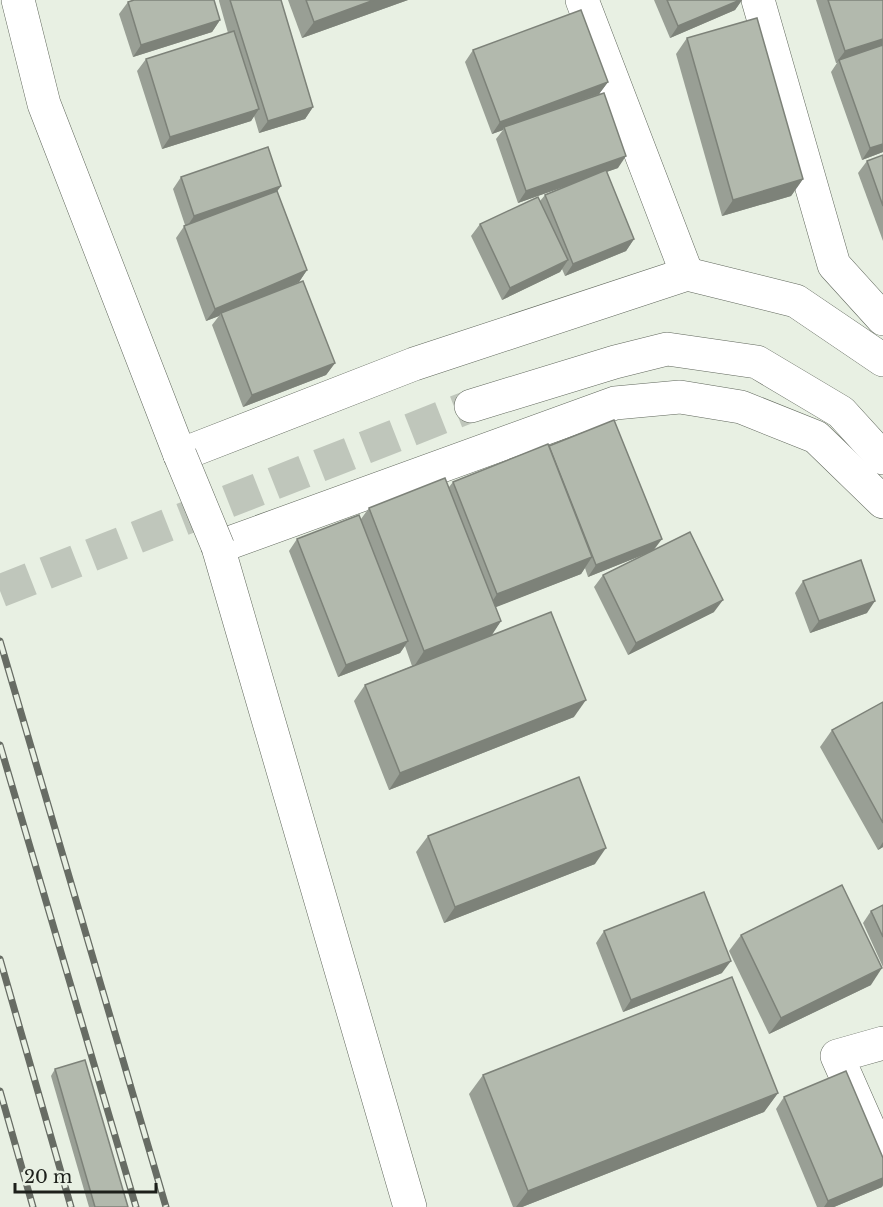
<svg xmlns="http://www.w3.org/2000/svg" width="883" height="1207" viewBox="0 0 883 1207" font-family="'Libre Baskerville',serif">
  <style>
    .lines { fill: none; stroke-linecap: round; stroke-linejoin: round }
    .secondary-tunnel { stroke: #bfc6bb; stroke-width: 33; stroke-dasharray: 33 16; stroke-linecap: butt }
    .street-casing { stroke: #60675c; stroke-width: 34 }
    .secondary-casing { stroke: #60675c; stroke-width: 34 }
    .street { stroke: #fff; stroke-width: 33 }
    .secondary { stroke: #fff; stroke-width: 33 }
    .rail-casing { stroke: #676c64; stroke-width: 7 }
    .rail { stroke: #e8f0e3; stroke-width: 4.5; stroke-dasharray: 14; stroke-linecap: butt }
    .street-bridge-casing { stroke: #60675c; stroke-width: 34; stroke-linecap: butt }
    .street-bridge { stroke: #fff; stroke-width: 33 }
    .wall { fill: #999f95 }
    .shaded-wall { fill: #7d8279 }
    .building { fill: #b2b9ad; stroke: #7d8279; stroke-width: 1.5 }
  </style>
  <rect width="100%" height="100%" fill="#e8f0e3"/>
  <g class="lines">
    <polyline class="secondary-tunnel" points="0,591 471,406"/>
    <defs>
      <g id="street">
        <polyline points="18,0 44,104 180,455"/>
        <polyline points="582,0 687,274"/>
        <polyline points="758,0 834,265 883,319"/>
        <polyline points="218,547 410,1207"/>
        <polyline points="883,1043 837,1056 883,1160"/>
      </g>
      <g id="secondary">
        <polyline points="471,406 615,362 667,349 757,362 841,412 883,458"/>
        <polyline points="180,455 414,364 687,274 796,301 883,360"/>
        <polyline points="218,547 615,403 680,397 741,407 816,437 883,502"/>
      </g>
    </defs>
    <use href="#street" class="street-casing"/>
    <use href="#secondary" class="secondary-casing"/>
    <use href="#street" class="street"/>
    <use href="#secondary" class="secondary"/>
    <defs>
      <g id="rail">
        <polyline points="0,641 166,1207"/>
        <polyline points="0,745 136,1207"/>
        <polyline points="0,959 71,1207"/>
        <polyline points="0,1091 33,1207"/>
      </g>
    </defs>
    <use href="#rail" class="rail-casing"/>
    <use href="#rail" class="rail"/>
    <defs>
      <polyline id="street-bridge" points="180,455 218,547"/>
    </defs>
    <use href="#street-bridge" class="street-bridge-casing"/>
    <use href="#street-bridge" class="street-bridge"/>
  </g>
  <g class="wall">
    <polygon points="219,0 281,0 313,107 305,119 259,133 254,116 251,121 162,149 137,71 146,59 228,33 219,1"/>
    <polygon points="288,0 408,0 302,38"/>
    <polygon points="654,0 742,0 735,10 670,38"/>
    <polygon points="816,0 883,0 883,152 862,160 831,72 837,63 836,63"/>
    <polygon points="128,2 220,20 212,32 133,57 119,14"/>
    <polygon points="687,38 803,179 791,196 722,216 676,54"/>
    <polygon points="473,50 608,82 599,94 618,168 606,172 634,239 626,251 565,276 562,269 560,272 502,300 471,236 480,224 540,201 545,195 565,186 518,203 496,139 503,130 492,134 465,62"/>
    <polygon points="883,155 883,241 858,173 867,161"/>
    <polygon points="181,177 281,186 277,191 307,270 299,282 280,290 335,363 326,375 243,407 212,325 219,316 206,321 176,238 185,225 173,189"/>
    <polygon points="549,446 714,612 628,655 594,587 603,575 652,551 588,577 585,568 581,574 495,607 501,621 491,635 574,717 389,790 354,701 365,685 412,666 405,646 400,653 338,677 289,551 297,539 361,519 369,508 449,487 453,482"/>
    <polygon points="803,581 867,613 810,633 795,593"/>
    <polygon points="883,702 883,847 878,850 820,747 832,730"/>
    <polygon points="428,836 595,864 444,923 416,852"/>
    <polygon points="883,905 883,967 863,923 871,911"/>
    <polygon points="604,931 722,973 623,1012 596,943"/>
    <polygon points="741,935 871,985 769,1034 729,951"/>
    <polygon points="55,1069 128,1207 89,1207 51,1076"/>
    <polygon points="483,1075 778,1093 764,1112 522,1207 513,1207 469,1094"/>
    <polygon points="784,1097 883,1158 883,1185 882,1187 834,1207 817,1207 776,1109"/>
  </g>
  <g class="shaded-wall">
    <polygon points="374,0 408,0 302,38 314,22"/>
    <polygon points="740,0 742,0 735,10 670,38 678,26"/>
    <polygon points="220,20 212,32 133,57 141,45"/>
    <polygon points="883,39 883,48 839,60 836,63 845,51"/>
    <polygon points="608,82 599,94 504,127 503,130 492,134 500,122"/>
    <polygon points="313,107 305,119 259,133 268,121"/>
    <polygon points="259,109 251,121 162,149 170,137"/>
    <polygon points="883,144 883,152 862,160 870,148"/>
    <polygon points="626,156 618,168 518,203 526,191"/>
    <polygon points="803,179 791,196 722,216 733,200"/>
    <polygon points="281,186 272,198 186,228 194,216"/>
    <polygon points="634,239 626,251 565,276 573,264"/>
    <polygon points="568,260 560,272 502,300 510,288"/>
    <polygon points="307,270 299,282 221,315 221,313 219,316 206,321 215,309"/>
    <polygon points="335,363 326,375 243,407 252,395"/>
    <polygon points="662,539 653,551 588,577 596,565"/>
    <polygon points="592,557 581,574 486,611 497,594"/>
    <polygon points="723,600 714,612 628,655 636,643"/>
    <polygon points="875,601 867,613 810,633 819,621"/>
    <polygon points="501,621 490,638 413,668 424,651"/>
    <polygon points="408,641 400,653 338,677 346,665"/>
    <polygon points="586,700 574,717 389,790 400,773"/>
    <polygon points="883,842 883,847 878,850"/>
    <polygon points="606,848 595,864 444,923 455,907"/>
    <polygon points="731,961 722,973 623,1012 631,1000"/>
    <polygon points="882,968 871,985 769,1034 781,1018"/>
    <polygon points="778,1093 764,1112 522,1207 516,1207 528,1191"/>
    <polygon points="883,1178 883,1185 882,1187 834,1207 824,1207 828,1201"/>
  </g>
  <g class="building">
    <polygon points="134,0 214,0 220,20 141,45 128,2"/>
    <polygon points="230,0 281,0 313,107 268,121"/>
    <polygon points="306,0 374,0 314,22"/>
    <polygon points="667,0 740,0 678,26"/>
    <polygon points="828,0 883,0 883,39 845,51"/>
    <polygon points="581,10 608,82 500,122 473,50"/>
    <polygon points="757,18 803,179 733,200 687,38"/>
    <polygon points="234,31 259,109 170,137 146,59"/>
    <polygon points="883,45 883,144 870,148 839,60"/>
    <polygon points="604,93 626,156 526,191 504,127"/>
    <polygon points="268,147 281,186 194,216 181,177"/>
    <polygon points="883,155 883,206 867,161"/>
    <polygon points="606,170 634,239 573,264 545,195"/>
    <polygon points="277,191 307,270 215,309 184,226"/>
    <polygon points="538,197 568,260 510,288 480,224"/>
    <polygon points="303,281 335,363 252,395 221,313"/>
    <polygon points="614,420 662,539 596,565 549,446"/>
    <polygon points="548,444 592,557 497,594 453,482"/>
    <polygon points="445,478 501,621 424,651 369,508"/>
    <polygon points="359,515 408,641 346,665 297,539"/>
    <polygon points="690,532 723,600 636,643 603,575"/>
    <polygon points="861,560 875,601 819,621 803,581"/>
    <polygon points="551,612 586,700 400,773 365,685"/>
    <polygon points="883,702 883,823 832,730"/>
    <polygon points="579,777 606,848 455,907 428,836"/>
    <polygon points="842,885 882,968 781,1018 741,935"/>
    <polygon points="704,892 731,961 631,1000 604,931"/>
    <polygon points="883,905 883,937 871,911"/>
    <polygon points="732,977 778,1093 528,1191 483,1075"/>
    <polygon points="85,1060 128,1207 95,1207 55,1069"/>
    <polygon points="846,1071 883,1158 883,1178 828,1201 784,1097"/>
  </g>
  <path d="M15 1183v9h141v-9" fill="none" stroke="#1d201b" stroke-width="3"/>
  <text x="24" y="1183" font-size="18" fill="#1d201b" stroke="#e8f0e3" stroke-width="4.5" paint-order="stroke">20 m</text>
</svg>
